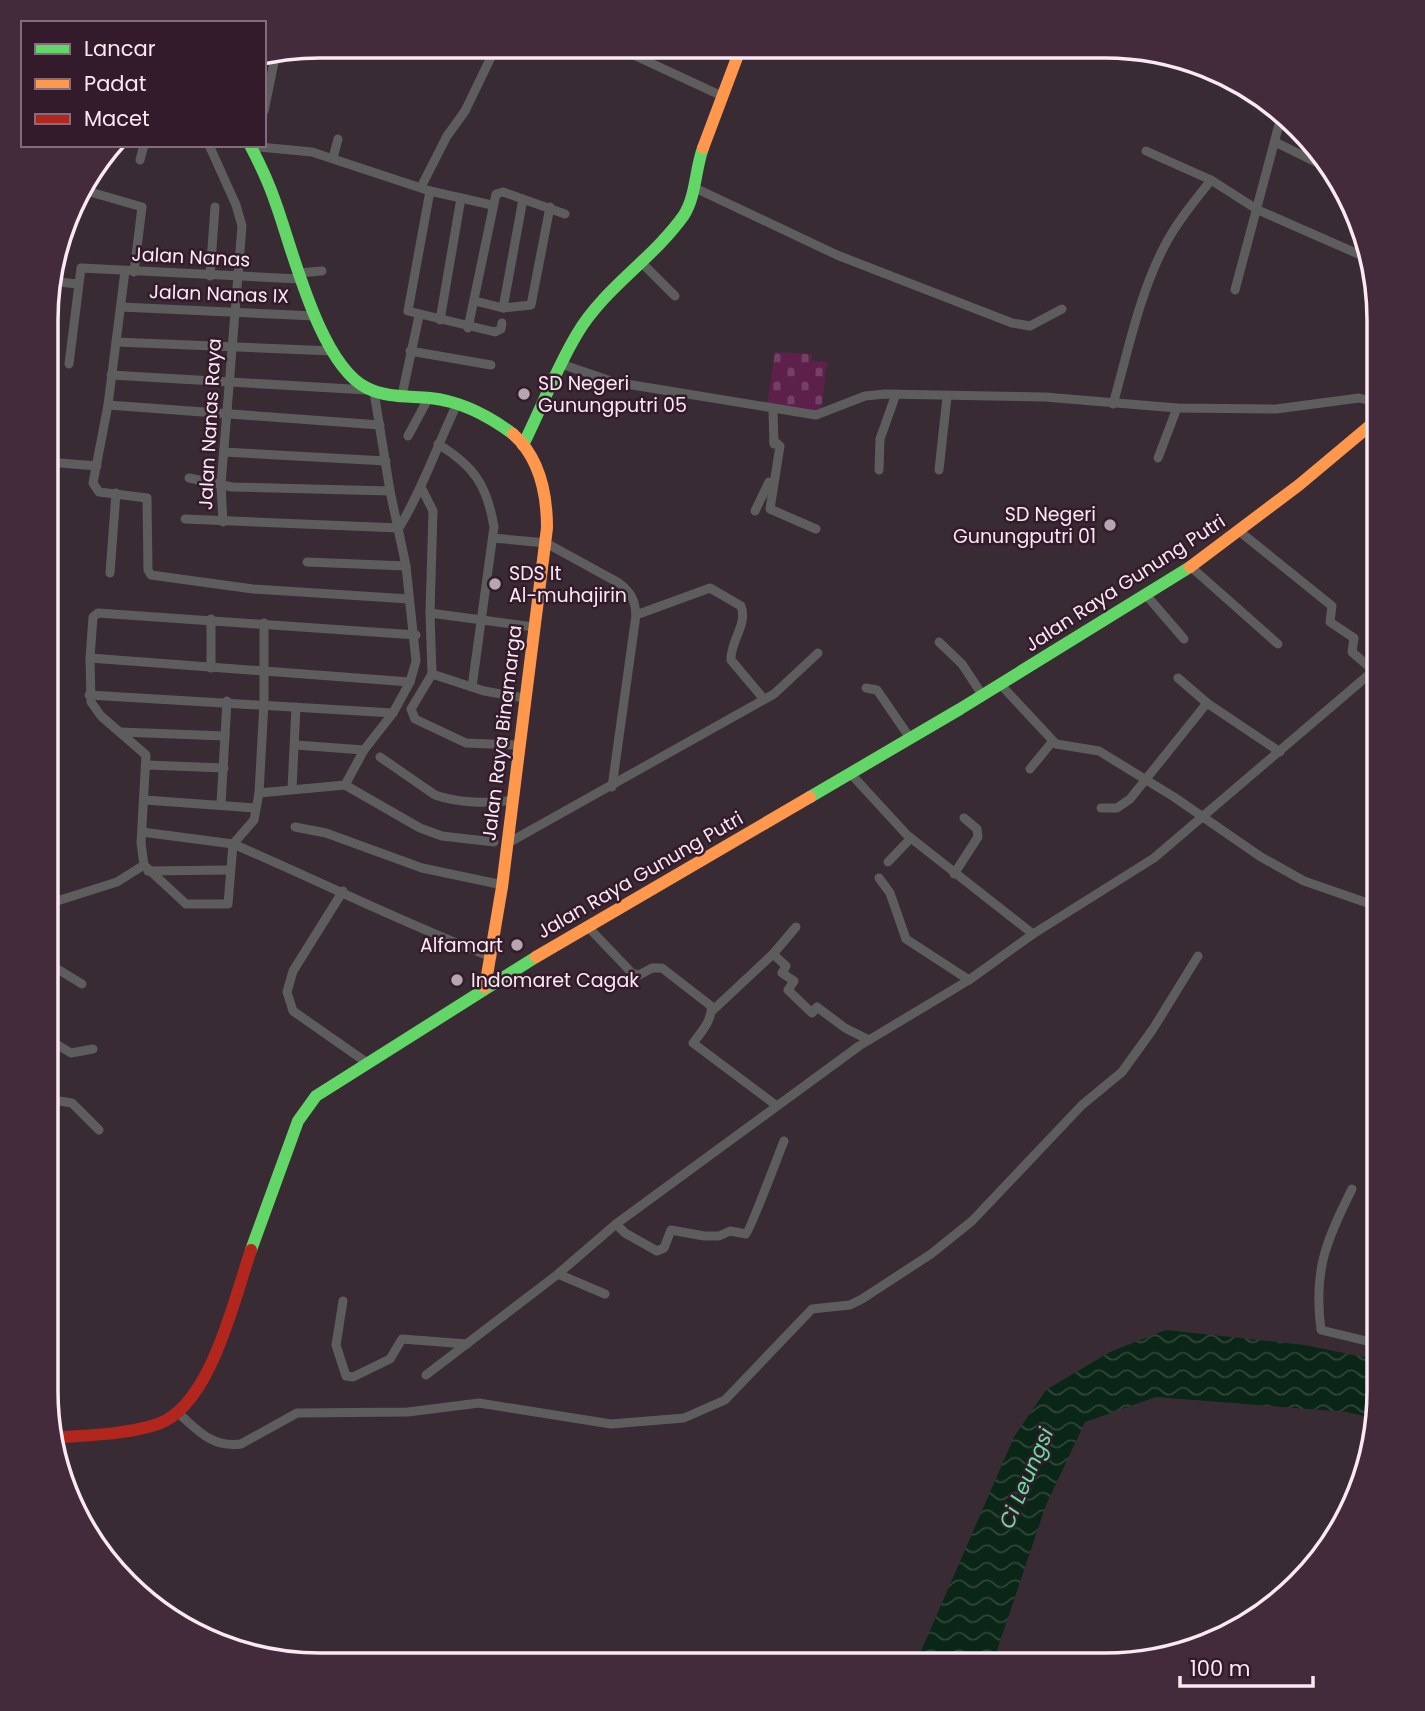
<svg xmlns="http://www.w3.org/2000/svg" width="1425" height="1711" viewBox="0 0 1425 1711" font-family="Poppins,sans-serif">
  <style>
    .cemetery { fill: url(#cemetery-stones) }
    .water { fill: url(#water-waves) }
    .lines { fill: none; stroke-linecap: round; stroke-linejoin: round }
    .street { stroke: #5d5d5d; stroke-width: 9 }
    .fast { stroke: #63d668; stroke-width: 12 }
    .slow { stroke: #ff974d; stroke-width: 12 }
    .jam { stroke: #b3261e; stroke-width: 12 }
    .poi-dot { fill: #b6a6b0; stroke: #341b2c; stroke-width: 2.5 }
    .labels { text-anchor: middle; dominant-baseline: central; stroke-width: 5; stroke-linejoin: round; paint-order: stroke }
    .street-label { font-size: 19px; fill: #fae8f3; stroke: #341b2c }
    .poi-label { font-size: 19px; fill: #fae8f3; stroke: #341b2c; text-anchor: start }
    .water-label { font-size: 21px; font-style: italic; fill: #61e29a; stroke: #341b2c }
    .rim { fill: none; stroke: #fae8f3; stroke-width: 3.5 }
  </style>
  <defs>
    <pattern id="cemetery-stones" width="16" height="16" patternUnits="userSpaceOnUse" patternTransform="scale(1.75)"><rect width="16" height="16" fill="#5d204b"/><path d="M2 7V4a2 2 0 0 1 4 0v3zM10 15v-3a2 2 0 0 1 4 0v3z" fill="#754065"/></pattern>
    <pattern id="water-waves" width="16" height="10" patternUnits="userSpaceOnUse" patternTransform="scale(1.75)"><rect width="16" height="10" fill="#0a2617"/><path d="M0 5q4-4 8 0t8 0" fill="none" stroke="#2f4639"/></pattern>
  </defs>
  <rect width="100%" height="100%" fill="#392b34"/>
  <polygon class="cemetery" points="775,352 812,354 812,361 827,362 821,411 767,407"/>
  <polygon class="water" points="1166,1330 1304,1345 1379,1360 1377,1419 1347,1412 1156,1397 1085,1422 1046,1505 992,1665 915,1665 1014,1437 1046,1390 1110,1352"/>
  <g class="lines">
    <g class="street">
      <polyline points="614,46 722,96"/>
      <polyline points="264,111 276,53"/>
      <polyline points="1275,142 1330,169"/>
      <polyline points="209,145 236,205 242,226 221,485 223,522"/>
      <polyline points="259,147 312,152 430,191 492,205"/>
      <polyline points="1146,151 1211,180 1258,210 1372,260"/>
      <polyline points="333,158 338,139"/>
      <polyline points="140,160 144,145"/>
      <polyline points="421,187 447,136 465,111 493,53"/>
      <polyline points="693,187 837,255 1012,323 1030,326 1062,309"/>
      <polyline points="80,189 142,207 134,272"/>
      <polyline points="430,191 408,311 495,332 501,329 502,323"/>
      <polyline points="643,264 675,296"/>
      <polyline points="125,271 108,405 93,483 99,492 147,498 148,570 151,575 253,589 409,599"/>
      <polyline points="298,273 322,271"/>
      <polyline points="210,276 215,207"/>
      <polyline points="49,281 78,284"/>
      <polyline points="1235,290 1281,117"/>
      <polyline points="475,301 503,308 531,305 550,207"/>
      <polyline points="121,307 315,316"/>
      <polyline points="503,308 523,199"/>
      <polyline points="440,320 461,198"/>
      <polyline points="468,328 496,194 503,192 565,214"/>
      <polyline points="116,342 333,351"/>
      <polyline points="410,351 491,365"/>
      <polyline points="69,364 81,268 300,279"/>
      <polyline points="561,364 614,382 816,415 865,396 885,394 1045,397 1177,408 1276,409 1359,398 1379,403"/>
      <polyline points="111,375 367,390"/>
      <polyline points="402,395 419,316"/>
      <path d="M1113,404c15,-52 26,-109 51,-157 12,-24 30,-45 47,-67"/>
      <polyline points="108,405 380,425"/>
      <polyline points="773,411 774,444"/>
      <polyline points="408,436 429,397"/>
      <polyline points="774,441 780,446 770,509 816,529"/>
      <path d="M438,444c36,22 49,41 56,83l-22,160"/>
      <polyline points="224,452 386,461"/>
      <polyline points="1158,458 1177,408"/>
      <polyline points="48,462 97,466"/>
      <polyline points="879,470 880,439 896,394"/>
      <polyline points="939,470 947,397"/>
      <polyline points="189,478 232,487 390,491"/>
      <polyline points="422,489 433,511 430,613"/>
      <polyline points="755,511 769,482"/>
      <path d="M185,519l214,9c24,-40 38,-82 58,-124"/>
      <polyline points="1239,531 1332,606 1330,622 1354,638 1352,652 1374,671"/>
      <path d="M493,538l53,5 73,40c12,9 16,17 17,32l-24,172"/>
      <polyline points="307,562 406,566"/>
      <polyline points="1191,567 1278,644"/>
      <polyline points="110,573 116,493"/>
      <polyline points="1147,596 1184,639"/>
      <path d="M636,615l74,-27 31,18c7,19 -11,35 -10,54l32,38"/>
      <path d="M416,635l-318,-22 -5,4 -3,41 1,44 10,14 45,39 -5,88 3,22 42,39h42l5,-60c87,37 171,80 259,113"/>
      <polyline points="939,642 962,664 983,696"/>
      <polyline points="90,658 410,682"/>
      <polyline points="211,668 211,619"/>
      <polyline points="432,674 430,613 534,627"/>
      <polyline points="432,674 411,709 415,719 466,743 517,745"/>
      <polyline points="432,674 484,691 524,698"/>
      <polyline points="1001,685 1056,744 1099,751 1174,797 1261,857 1304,881 1379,907"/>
      <polyline points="866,688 877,690 910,738"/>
      <polyline points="89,695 393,713"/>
      <polyline points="1207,703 1280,752"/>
      <polyline points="120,732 225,736"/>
      <polyline points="296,745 364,750"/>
      <path d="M380,757l55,38c23,8 54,9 78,5"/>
      <polyline points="147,765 224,768"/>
      <polyline points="1030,769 1052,742"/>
      <polyline points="850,773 907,835 1033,934"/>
      <polyline points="345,785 420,828 442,836 494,842"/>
      <polyline points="292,789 296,707"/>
      <polyline points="259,793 345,785 364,750 393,713 410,682 416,661 406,566 390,491 374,392"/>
      <polyline points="145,800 255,808"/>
      <polyline points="221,804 227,701"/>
      <polyline points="1101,808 1117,808 1130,799 1207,703 1178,678"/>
      <polyline points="295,827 326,833 422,868 503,885"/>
      <polyline points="142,832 233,844 254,820 259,793 264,703 264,623"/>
      <polyline points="508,843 774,694 818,653"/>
      <polyline points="888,862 911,838"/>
      <polyline points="148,871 230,870"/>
      <polyline points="954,874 978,837 977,829 964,818"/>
      <polyline points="879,878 890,893 906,939 969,980"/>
      <polyline points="343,891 293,971 287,992 293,1011 366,1062"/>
      <polyline points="47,908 57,901 117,882 144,865"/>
      <polyline points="796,927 773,954 786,966 782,973 794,981 788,990 812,1013 817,1007 845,1028 869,1040"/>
      <path d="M589,928l43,45 7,2 13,-7h10l49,38c2,13 -10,27 -18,37l84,63"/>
      <polyline points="46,962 82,984"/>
      <polyline points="712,1011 773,954"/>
      <polyline points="46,1038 71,1053 93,1049"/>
      <polyline points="46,1099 72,1103 99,1130"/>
      <path d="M1352,1189c-26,52 -39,82 -31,141l58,14"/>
      <path d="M616,1224l9,9 32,18 7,-3 7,-18 33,6h15l11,-5 16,3c4,-3 33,-81 38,-93"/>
      <polyline points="558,1274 605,1294"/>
      <polyline points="343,1301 336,1345 346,1376 353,1377 390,1359 402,1339 467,1344"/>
      <polyline points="426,1375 558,1274 616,1224 859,1046 969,980 1033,934 1154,858 1379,666"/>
      <path d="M177,1412c21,18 34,36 64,32l56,-31 111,-1 71,-9 132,21 73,-6 41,-18 87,-91 38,-4 12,-6 69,-45 41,-33 110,-116 40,-33 31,-43 45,-73"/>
    </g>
    <g class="fast">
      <path d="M250,145c10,19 19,38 26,59 17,47 44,161 91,184 20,10 42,8 63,10 30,3 59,18 83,36"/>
      <path d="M523,445c18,-36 33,-76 54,-111 27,-46 76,-75 107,-119 12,-19 11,-45 19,-67"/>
      <polyline points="810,797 960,709 1190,567"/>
      <polyline points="251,1250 298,1121 316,1096 536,957"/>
    </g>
    <g class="slow">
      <polyline points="703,148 741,47"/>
      <polyline points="1190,567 1299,485 1379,418"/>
      <polyline points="536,957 810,797"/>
      <path d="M485,987l17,-100 45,-359c0,-35 -7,-70 -34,-94"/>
    </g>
    <path class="jam" d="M52,1438c34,-3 73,-3 106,-14 53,-19 76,-125 93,-174"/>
  </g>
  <g class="poi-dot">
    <circle cx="524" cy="394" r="7"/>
    <circle cx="1110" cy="525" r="7"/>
    <circle cx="495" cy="584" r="7"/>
    <circle cx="517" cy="945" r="7"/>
    <circle cx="457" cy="980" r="7"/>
  </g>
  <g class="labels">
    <g class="street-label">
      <text transform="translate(191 257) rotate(3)">Jalan Nanas</text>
      <text transform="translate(219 294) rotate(2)">Jalan Nanas IX</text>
      <text transform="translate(210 424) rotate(-87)">Jalan Nanas Raya</text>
      <text transform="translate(1125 583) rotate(-33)">Jalan Raya Gunung Putri</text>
      <text transform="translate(502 733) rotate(-83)">Jalan Raya Binamarga</text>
      <text transform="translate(640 875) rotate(-30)">Jalan Raya Gunung Putri</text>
    </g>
    <g class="poi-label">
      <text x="538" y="383">SD Negeri<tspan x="538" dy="22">Gunungputri 05</tspan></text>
      <text x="1096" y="514" text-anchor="end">SD Negeri<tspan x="1096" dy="22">Gunungputri 01</tspan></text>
      <text x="509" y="573">SDS It<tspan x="509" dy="22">Al-muhajirin</tspan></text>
      <text x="503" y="945" text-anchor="end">Alfamart</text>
      <text x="471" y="980">Indomaret Cagak</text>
    </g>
    <g class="water-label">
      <text transform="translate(1026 1478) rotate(-67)">Ci Leungsi</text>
    </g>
  </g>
  <path d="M0 0H1425V1711H0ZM320 58H1105A262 262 0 0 1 1367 320V1391A262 262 0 0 1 1105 1653H320A262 262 0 0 1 58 1391V320A262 262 0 0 1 320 58Z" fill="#442b3c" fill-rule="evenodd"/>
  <path class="rim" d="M320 58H1105A262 262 0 0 1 1367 320V1391A262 262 0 0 1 1105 1653H320A262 262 0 0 1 58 1391V320A262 262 0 0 1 320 58Z"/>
  <rect x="21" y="21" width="245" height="126" fill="#341b2c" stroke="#836d7c" stroke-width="2"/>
  <rect x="35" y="44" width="35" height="10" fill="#63d668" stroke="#836d7c" stroke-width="2"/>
  <text x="84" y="56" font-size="21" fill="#fae8f3">Lancar</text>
  <rect x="35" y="79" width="35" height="10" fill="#ff974d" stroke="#836d7c" stroke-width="2"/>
  <text x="84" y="91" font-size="21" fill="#fae8f3">Padat</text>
  <rect x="35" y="114" width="35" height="10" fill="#b3261e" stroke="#836d7c" stroke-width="2"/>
  <text x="84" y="126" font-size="21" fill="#fae8f3">Macet</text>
  <path d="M1180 1676v10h133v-10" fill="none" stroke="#fae8f3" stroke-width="3.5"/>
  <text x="1190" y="1676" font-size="21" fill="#fae8f3" stroke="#341b2c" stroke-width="5" paint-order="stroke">100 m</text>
</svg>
